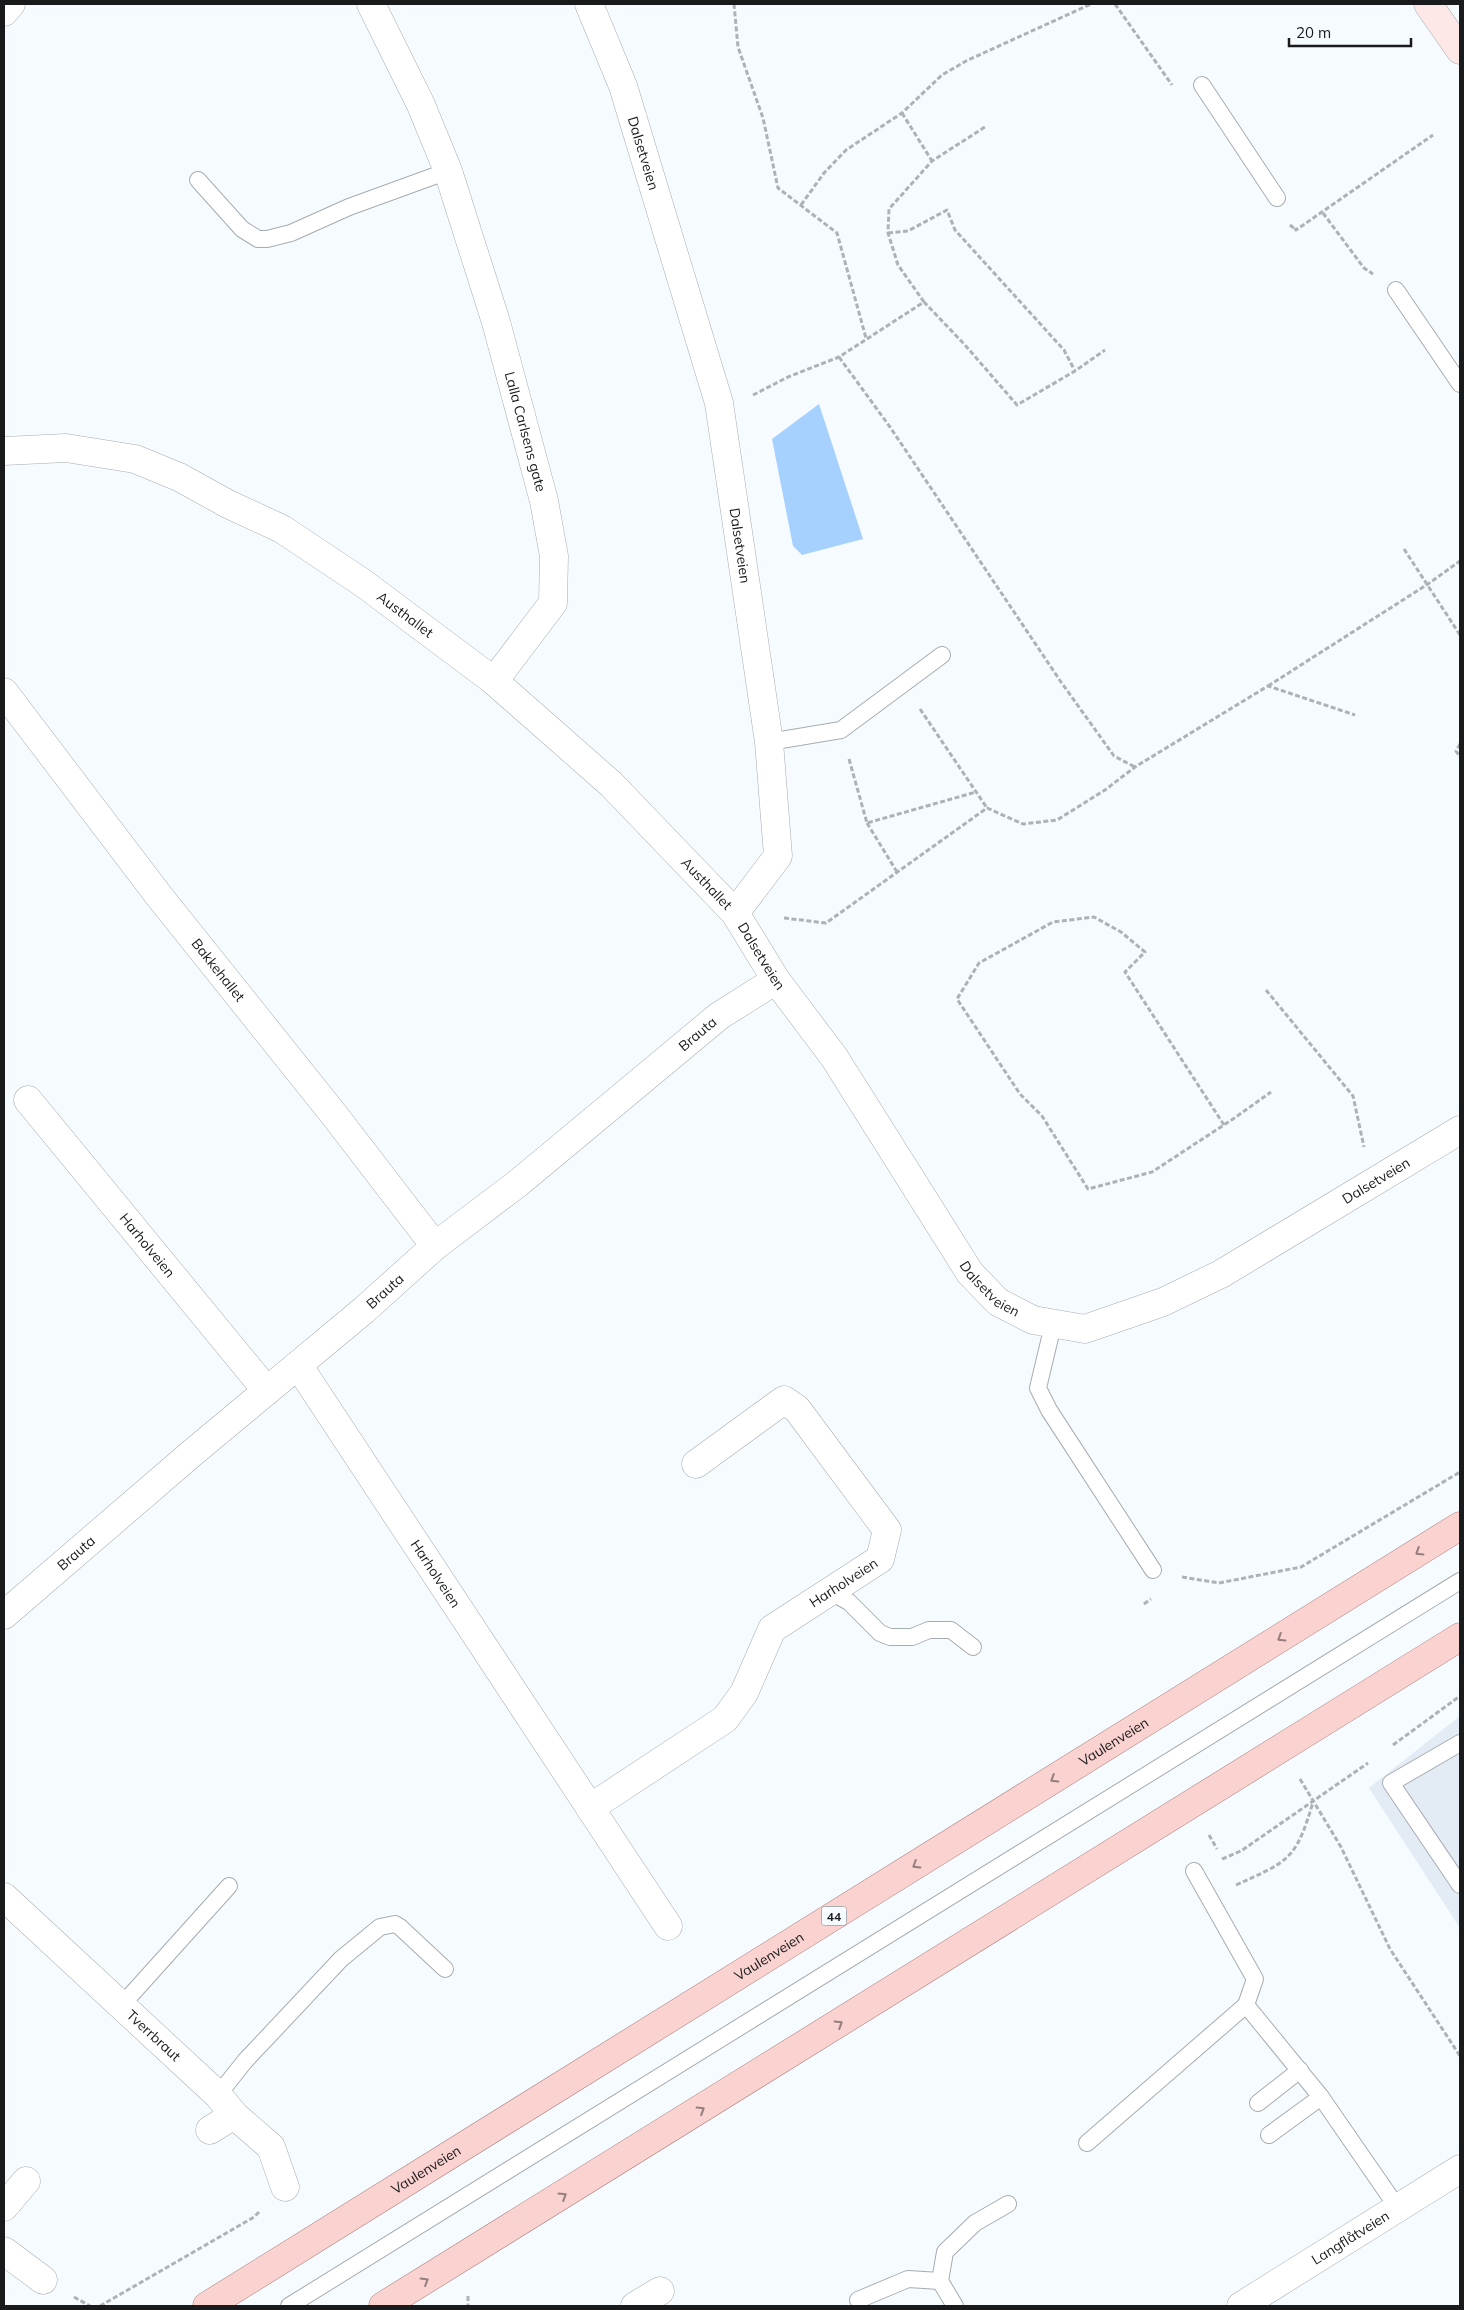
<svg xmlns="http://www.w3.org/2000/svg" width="1464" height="2310" viewBox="0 0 1464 2310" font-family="Mulish,sans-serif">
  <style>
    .built { fill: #e3ebf4 }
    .green { fill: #a6d1ff }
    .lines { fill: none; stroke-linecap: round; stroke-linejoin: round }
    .service-casing { stroke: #a7acb1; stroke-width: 18 }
    .minor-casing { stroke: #a7acb1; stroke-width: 29 }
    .secondary-casing { stroke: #a7acb1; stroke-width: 29 }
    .primary-casing { stroke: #a97e7c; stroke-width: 29 }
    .path { stroke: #aeb2b6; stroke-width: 3; stroke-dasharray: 5 2.5; stroke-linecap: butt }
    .service { stroke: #fff; stroke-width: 16 }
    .minor { stroke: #fff; stroke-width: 28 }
    .secondary { stroke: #fde8e7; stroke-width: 28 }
    .primary { stroke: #fad2cf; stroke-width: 28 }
    .oneway { stroke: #947f7e }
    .labels { text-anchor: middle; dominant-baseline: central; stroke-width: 5; stroke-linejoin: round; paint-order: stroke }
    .shield { fill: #f6fbff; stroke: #5b5e60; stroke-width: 1 }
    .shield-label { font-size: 12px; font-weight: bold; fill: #181a1c }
    .street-label { font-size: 14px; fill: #181a1c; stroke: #f6fbff }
  </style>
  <rect width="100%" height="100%" fill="#f6fbff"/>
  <polygon class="built" points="1460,1716 1460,1928 1369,1788"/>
  <polygon class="green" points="819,404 863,539 802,555 793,546 772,439"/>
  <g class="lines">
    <defs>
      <g id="service">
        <polyline points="1202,85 1277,198"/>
        <polyline points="198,180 242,229 258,239 267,239 291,233 349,207 448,171"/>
        <polyline points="1396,290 1460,384"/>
        <polyline points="769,742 841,730 942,655"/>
        <polyline points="1053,1325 1038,1388 1049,1410 1153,1570"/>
        <polyline points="829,1591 849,1602 880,1633 890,1637 912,1637 929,1630 951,1630 973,1647"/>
        <polyline points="1460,1743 1391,1783 1460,1885"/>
        <polyline points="1194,1871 1255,1979 1246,2005"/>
        <polyline points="1246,2005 1321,2097 1397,2207"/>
        <polyline points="121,2006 229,1886"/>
        <polyline points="218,2095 245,2061 341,1959 380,1927 395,1924 400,1927 445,1969"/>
        <polyline points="1258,2103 1300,2070"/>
        <polyline points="1269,2135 1321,2097"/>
        <polyline points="1087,2143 1246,2005"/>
        <polyline points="858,2300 908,2279 940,2281"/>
        <polyline points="289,2306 1460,1581"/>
        <polyline points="955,2306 940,2281 945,2252 975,2223 1008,2204"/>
      </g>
      <g id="minor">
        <path id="s1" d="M371,4l50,101 27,66 48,151 48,179 10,55 -1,47 -59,78"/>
        <path id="s2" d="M589,4l34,82 96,317 50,339 9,114 -43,57 41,67 58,77 136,216 28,29 35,18 52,9 78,-27 58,-28 239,-144"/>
        <polyline points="4,12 11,4"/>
        <path id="s3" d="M4,451l62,-3 69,11 44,18 49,27 54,25 81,54 131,98 117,103 124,129"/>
        <path id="s4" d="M4,692l155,204 176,220 100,130"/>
        <path id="s5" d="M28,1100l239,291"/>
        <path id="s6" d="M298,1365l370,561"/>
        <path id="s7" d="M4,1615l187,-161 173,-144 71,-64 82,-62 202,-168 57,-36"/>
        <path id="s8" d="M590,1808l135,-89 19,-26 28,-64 108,-70 7,-29 -90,-121 -13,-9 -88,64"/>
        <path id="s9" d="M4,1897l214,198 16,20 37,32 14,40"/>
        <polyline points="210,2130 234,2115"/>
        <polyline points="4,2207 26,2181"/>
        <polyline points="4,2251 43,2280"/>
        <polyline points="635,2306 660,2291"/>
        <path id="s10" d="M1241,2306l219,-137"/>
      </g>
      <polyline id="secondary" points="1428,4 1460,50"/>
      <g id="primary">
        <path id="s11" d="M207,2306l1253,-780"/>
        <polyline points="383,2306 1460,1637"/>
      </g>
    </defs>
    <use href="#service" class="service-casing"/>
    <use href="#minor" class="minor-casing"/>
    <use href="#secondary" class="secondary-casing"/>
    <use href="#primary" class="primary-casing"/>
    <g class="path">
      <polyline points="734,4 738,47 763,118 778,188 837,233 866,338"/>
      <polyline points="1115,4 1172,85"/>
      <polyline points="902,113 932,161"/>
      <polyline points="801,205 824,173 846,150 902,113 942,75 966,61 1091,4"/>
      <polyline points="1323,213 1364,268 1373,274"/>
      <polyline points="1290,225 1296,230"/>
      <polyline points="1295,228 1296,230 1433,135"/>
      <polyline points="888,233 908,231 947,210 955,230 1064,350 1075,371"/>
      <polyline points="924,302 898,265 888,233 889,209 932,161 985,127"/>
      <polyline points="839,357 890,427 1061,682 1114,756 1135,767"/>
      <polyline points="753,395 788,377 839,357 924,302 965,345 1017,405 1075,371 1105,350"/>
      <polyline points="1404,549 1460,635"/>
      <polyline points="1268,686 1428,584 1460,561"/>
      <polyline points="920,709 987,808"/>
      <polyline points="1460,744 1456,751 1460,757"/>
      <polyline points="849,759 867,823 976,792"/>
      <polyline points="867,823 897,872"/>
      <polyline points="784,918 826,923 987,808 1023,824 1057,820 1105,790 1135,767 1268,686 1355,715"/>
      <polyline points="1266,990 1353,1096 1364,1147"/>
      <polyline points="1224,1125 1125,972 1145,952 1121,932 1094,917 1053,922 979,963 957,999 1020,1094 1042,1116 1088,1189 1152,1172 1233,1119 1271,1092"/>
      <polyline points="1182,1577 1219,1583 1301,1567 1460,1472"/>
      <polyline points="1144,1604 1151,1599"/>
      <polyline points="1393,1745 1460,1696"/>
      <polyline points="1300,1779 1341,1847 1390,1949 1460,2056"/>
      <polyline points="1209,1835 1217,1849"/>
      <polyline points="1222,1859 1241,1851 1368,1763"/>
      <path d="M1236,1885c53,-24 60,-25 77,-83"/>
      <polyline points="468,2296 468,2306"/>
      <polyline points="74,2297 90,2306"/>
      <polyline points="100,2306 254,2217 260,2211"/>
    </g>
    <use href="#service" class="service"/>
    <use href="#minor" class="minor"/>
    <use href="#secondary" class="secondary"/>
    <use href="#primary" class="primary"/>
  </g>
  <defs><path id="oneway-chevron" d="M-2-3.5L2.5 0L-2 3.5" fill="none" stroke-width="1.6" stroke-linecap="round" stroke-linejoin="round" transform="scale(1.25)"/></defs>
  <g class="oneway">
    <use href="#oneway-chevron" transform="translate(1419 1552) rotate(148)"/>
    <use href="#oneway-chevron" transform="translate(1281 1638) rotate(148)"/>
    <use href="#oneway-chevron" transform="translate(1054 1779) rotate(148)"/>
    <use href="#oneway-chevron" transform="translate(916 1865) rotate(148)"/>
    <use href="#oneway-chevron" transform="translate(839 2024) rotate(-32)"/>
    <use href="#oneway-chevron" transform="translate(701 2110) rotate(-32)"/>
    <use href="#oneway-chevron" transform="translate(563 2196) rotate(-32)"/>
    <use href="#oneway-chevron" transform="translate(425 2281) rotate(-31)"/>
  </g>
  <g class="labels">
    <rect class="shield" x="821.5" y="1906.5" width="25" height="19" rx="4"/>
    <g class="shield-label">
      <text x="834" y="1916">44</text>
    </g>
    <g class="street-label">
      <text stroke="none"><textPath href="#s2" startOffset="159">Dalsetveien</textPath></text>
      <text stroke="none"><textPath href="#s1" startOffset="456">Lalla Carlsens gate</textPath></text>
      <text stroke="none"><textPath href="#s2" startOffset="564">Dalsetveien</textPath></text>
      <text stroke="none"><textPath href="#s3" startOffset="445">Austhallet</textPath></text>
      <text stroke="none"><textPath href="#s3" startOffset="850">Austhallet</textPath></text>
      <text stroke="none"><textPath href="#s2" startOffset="999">Dalsetveien</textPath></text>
      <text stroke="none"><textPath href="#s4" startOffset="351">Bakkehallet</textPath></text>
      <text stroke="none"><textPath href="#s7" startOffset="905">Brauta</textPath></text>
      <text stroke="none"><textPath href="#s2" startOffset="1839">Dalsetveien</textPath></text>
      <text stroke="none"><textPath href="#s5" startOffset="188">Harholveien</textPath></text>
      <text stroke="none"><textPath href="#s2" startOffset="1404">Dalsetveien</textPath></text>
      <text stroke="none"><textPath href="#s7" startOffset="500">Brauta</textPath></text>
      <text stroke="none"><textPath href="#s7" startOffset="95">Brauta</textPath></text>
      <text stroke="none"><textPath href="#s6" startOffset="250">Harholveien</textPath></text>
      <text stroke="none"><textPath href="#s8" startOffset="349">Harholveien</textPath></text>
      <text stroke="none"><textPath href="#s11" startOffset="1068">Vaulenveien</textPath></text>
      <text stroke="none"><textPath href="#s11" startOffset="662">Vaulenveien</textPath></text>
      <text stroke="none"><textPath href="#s9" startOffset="204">Tverrbraut</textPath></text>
      <text stroke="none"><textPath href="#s11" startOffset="258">Vaulenveien</textPath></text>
      <text stroke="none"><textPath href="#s10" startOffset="129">Langflåtveien</textPath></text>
    </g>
  </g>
  <rect width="1464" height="2310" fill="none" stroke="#181a1c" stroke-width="10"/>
  <path d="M1289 38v8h122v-8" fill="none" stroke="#181a1c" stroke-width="2.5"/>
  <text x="1296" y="38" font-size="15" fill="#181a1c" stroke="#f6fbff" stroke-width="4" paint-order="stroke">20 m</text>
</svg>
